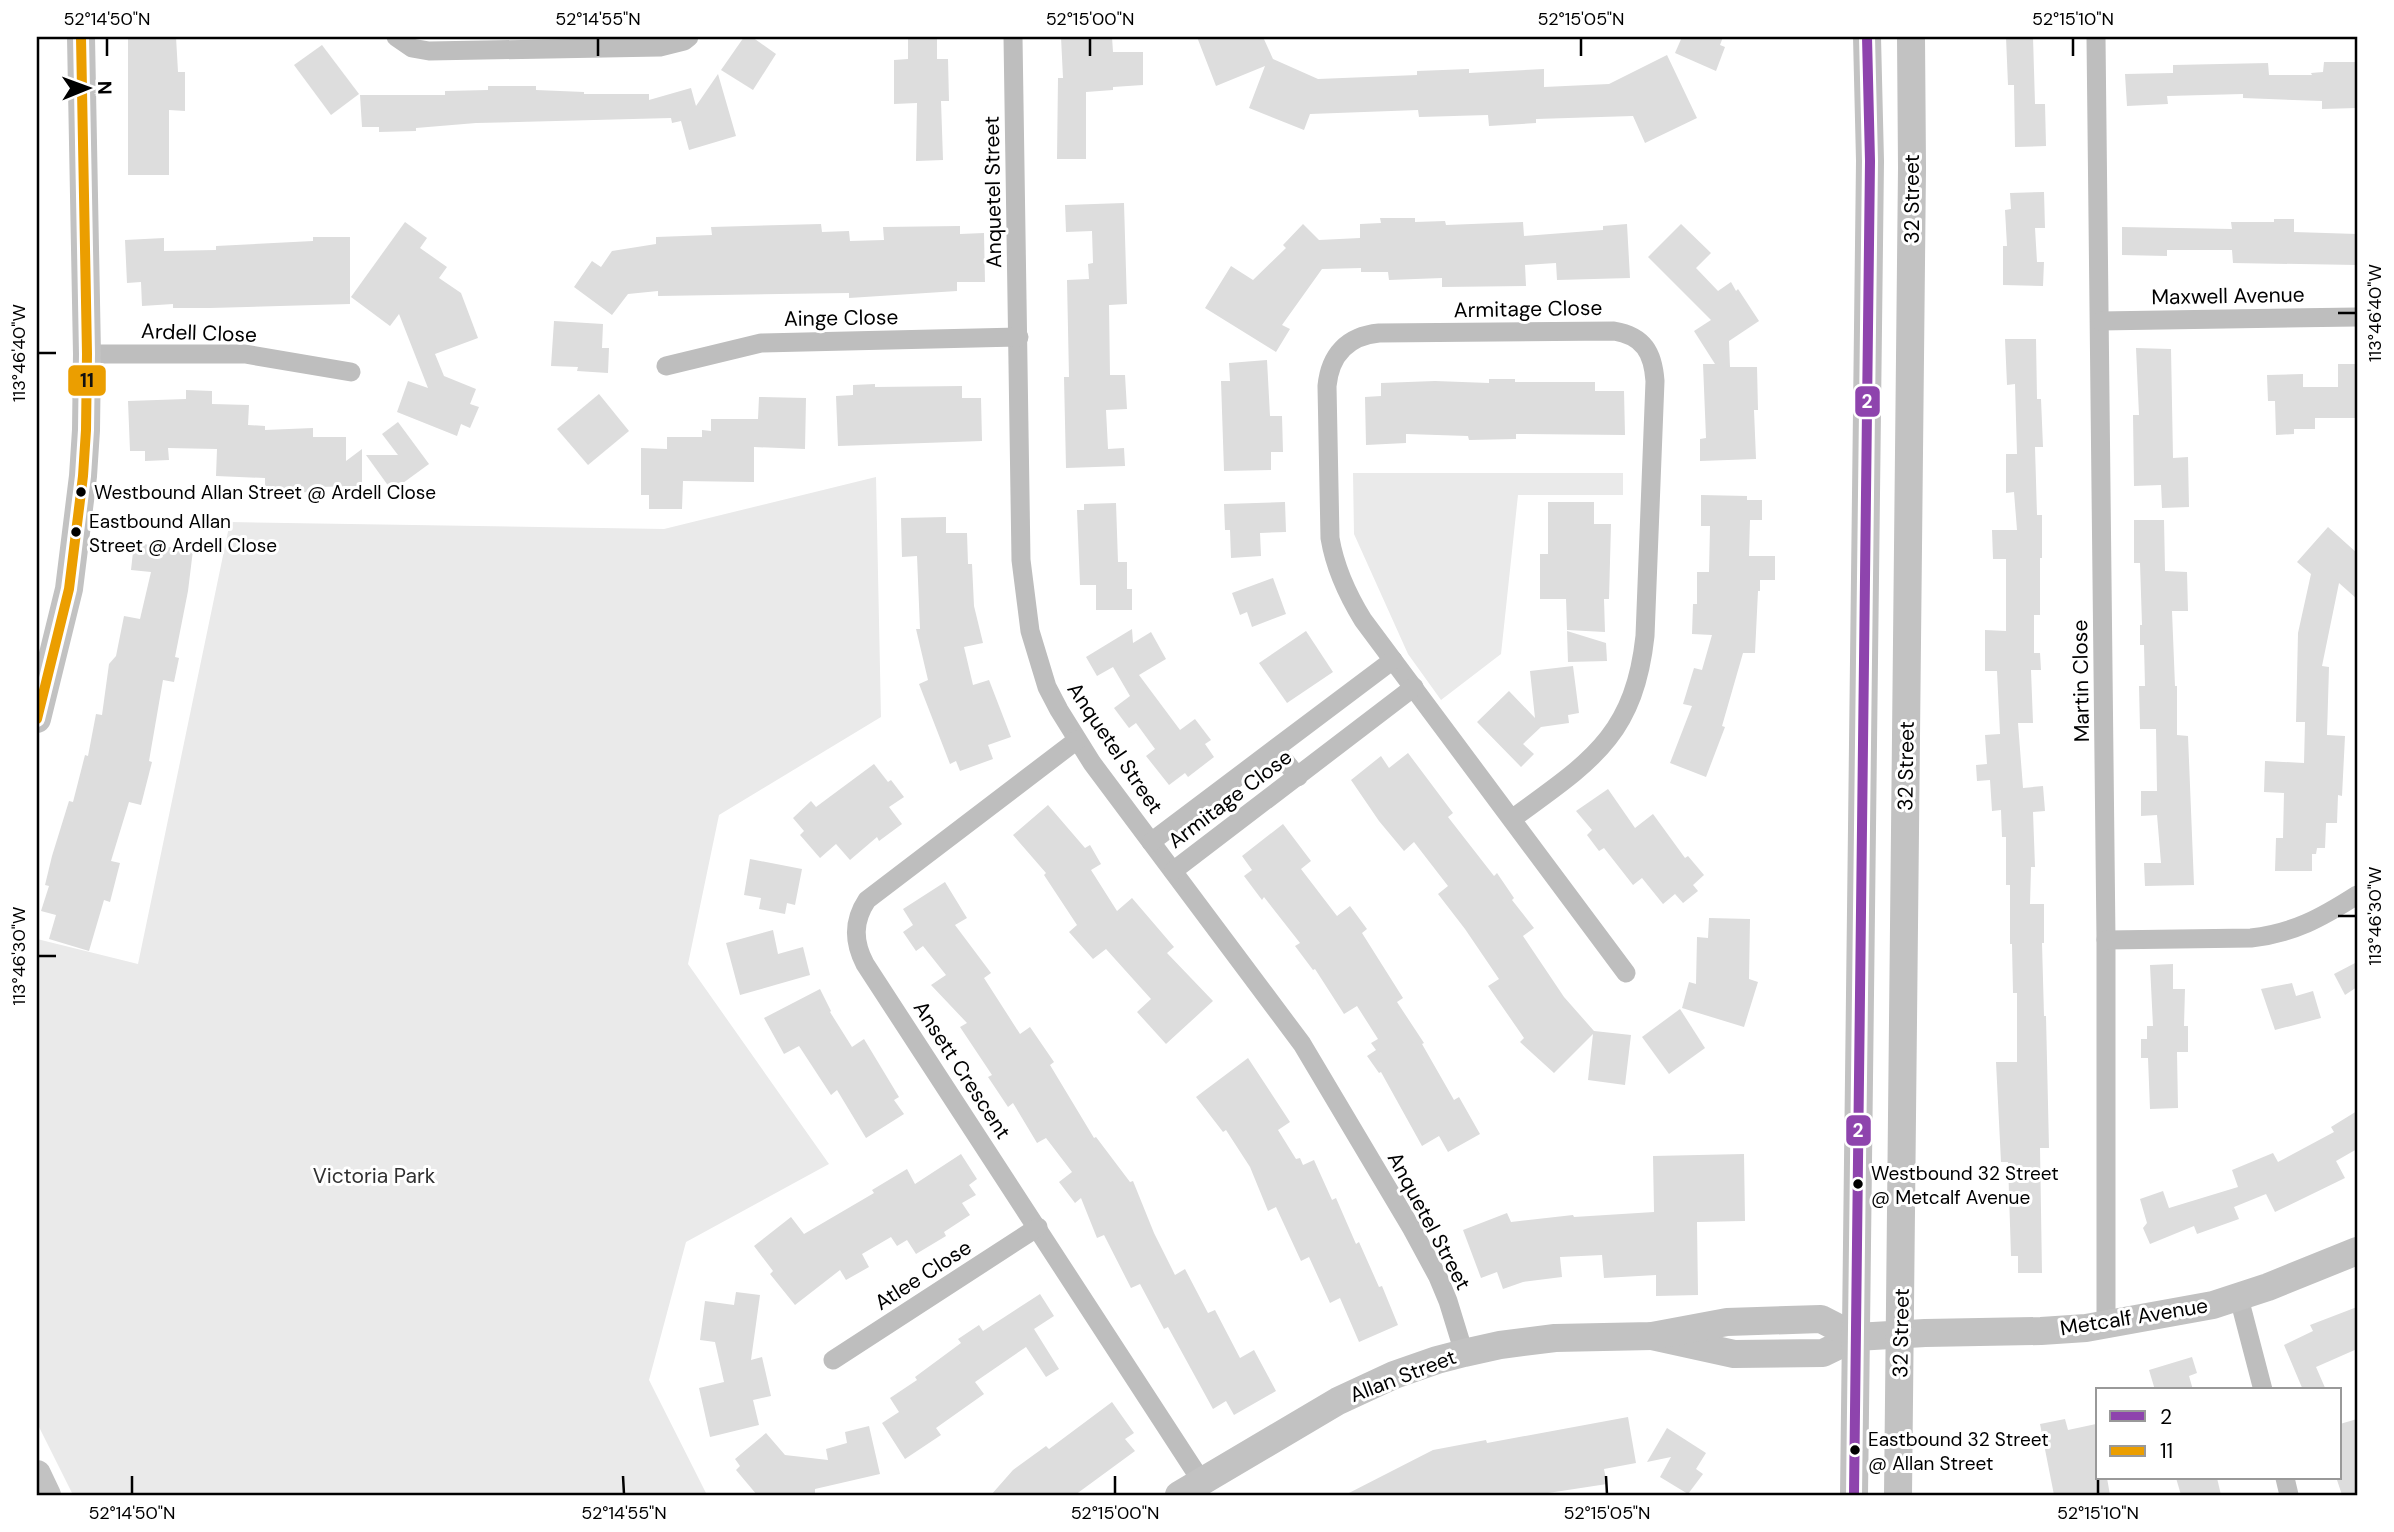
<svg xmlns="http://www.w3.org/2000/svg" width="2394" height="1532" viewBox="0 0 2394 1532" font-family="'DM Sans',sans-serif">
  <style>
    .green { fill: #eaeaea }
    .building { fill: #ddd }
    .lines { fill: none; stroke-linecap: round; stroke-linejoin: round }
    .street { stroke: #bebebe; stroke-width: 19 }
    .secondary { stroke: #c2c2c2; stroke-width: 28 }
    .bus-1-casing { stroke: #fff; stroke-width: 16 }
    .bus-2-casing { stroke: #fff; stroke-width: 16 }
    .bus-1 { stroke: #8e44ad; stroke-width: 10 }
    .bus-2 { stroke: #eb9e00; stroke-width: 10 }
    .ticks { fill: none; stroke: #000; stroke-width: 2.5 }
    .bus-dot { fill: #000; stroke: #fff; stroke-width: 2.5 }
    .labels { text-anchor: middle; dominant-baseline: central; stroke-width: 6; stroke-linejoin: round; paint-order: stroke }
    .bus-label { font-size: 19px; fill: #000; stroke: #fff; text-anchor: start }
    .street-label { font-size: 21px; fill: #000; stroke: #fff }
    .park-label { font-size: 21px; fill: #303030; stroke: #fff }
    .line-badge { stroke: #fff; stroke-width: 2.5 }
    .badge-label { font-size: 19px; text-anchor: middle; font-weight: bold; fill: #fff }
    .pale-badge-label { font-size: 19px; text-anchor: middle; font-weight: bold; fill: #111 }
    .neatline { fill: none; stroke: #000; stroke-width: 2.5 }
    .ticks-label { font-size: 18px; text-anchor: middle; fill: #000 }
  </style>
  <rect width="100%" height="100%" fill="#fff"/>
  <g class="green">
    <polygon points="1353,473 1623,473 1623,495 1518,495 1501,654 1441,700 1408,654 1354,534"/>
    <polygon points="876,477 881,717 719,815 688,964 829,1164 686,1242 649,1380 707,1495 73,1495 37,1423 37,939 138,964 230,522 664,529"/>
  </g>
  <g class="building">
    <polygon points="128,37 176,37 178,72 185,72 185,111 169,110 169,175 128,175"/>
    <polygon points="744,37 752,37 776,54 753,90 721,70"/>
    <polygon points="908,37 937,37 937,59 948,59 949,101 941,101 943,160 916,161 917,103 894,104 894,60 908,59"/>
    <polygon points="1061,37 1112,37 1113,52 1143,52 1143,85 1113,87 1113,90 1086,92 1086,159 1057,159 1058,78 1063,78"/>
    <polygon points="1197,37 1263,37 1273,59 1318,79 1417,75 1417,71 1469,69 1469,73 1544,69 1544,87 1609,84 1667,55 1697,118 1645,143 1633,116 1536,119 1536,123 1489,126 1488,115 1419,117 1418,110 1310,114 1304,130 1249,108 1265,66 1216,86"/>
    <polygon points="1682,37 1723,37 1720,45 1725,47 1716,71 1675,53"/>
    <polygon points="2006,37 2033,37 2035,104 2045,104 2046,146 2015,147 2014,85 2008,85"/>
    <polygon points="322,45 359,94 331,115 294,65"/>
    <polygon points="2324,62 2357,62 2357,108 2322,109 2322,101 2243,98 2243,94 2167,96 2168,104 2127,106 2125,74 2173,73 2173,65 2268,63 2269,75 2312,75 2311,73 2323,72"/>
    <polygon points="718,74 736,136 689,150 681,121 672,123 671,118 476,123 416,128 416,131 379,132 379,127 362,127 360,95 445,95 445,91 488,90 488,86 536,86 536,90 584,92 584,94 649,94 649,100 691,88 696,106"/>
    <polygon points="2044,192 2045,228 2035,228 2037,262 2044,262 2043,286 2003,285 2003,246 2007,246 2005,210 2011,209 2010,193"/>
    <polygon points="1124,203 1127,304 1109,305 1110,375 1125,375 1127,409 1106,410 1108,449 1124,448 1125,466 1066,468 1064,377 1069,377 1067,280 1089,279 1088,264 1093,263 1092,231 1066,232 1065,205"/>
    <polygon points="1380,218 1415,218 1415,222 1445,221 1446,225 1523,222 1524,236 1603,230 1603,226 1627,224 1630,278 1557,280 1556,263 1525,265 1526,286 1442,287 1442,278 1389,280 1388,272 1361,272 1361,268 1322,269 1282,325 1290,329 1276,352 1205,308 1231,266 1253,280 1286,248 1283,245 1303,224 1319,240 1360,238 1360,224 1381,223"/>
    <polygon points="2274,219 2294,219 2294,232 2357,234 2357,265 2233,263 2232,250 2167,250 2167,256 2122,255 2122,227 2232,229 2231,222 2274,222"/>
    <polygon points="405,222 427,238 420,248 447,267 439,278 461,293 478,338 435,354 444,376 476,389 470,404 479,407 470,428 461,424 457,436 397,412 408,381 428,388 399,314 390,326 351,297"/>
    <polygon points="821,224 822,232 849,231 850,241 884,240 883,227 960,226 960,234 984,233 985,282 957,282 957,291 849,298 849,293 658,296 658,291 628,294 612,315 574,287 592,261 601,267 612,251 656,244 656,237 712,235 711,227"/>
    <polygon points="1681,224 1711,253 1696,268 1718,291 1731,282 1736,291 1738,289 1759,321 1729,341 1730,367 1757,367 1758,410 1754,410 1756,459 1700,461 1700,439 1706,438 1703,364 1715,364 1694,331 1711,320 1648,257"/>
    <polygon points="313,237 350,237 350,304 210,308 173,308 173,304 142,306 141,282 127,283 125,240 164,238 164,251 216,250 216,246 313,241"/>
    <polygon points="554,321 603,324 602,348 609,348 608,373 577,371 578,367 551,366"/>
    <polygon points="2005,339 2036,339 2037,399 2041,399 2043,447 2035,447 2037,515 2042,515 2042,558 2040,558 2040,615 2034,615 2034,653 2040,653 2041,670 2031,670 2033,723 2018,723 2023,788 2043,786 2045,811 2033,812 2035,867 2031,867 2030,904 2044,904 2044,943 2042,943 2044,1016 2046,1016 2049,1148 2040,1148 2042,1273 2018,1273 2018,1256 2011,1256 2008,1162 2001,1162 1996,1062 2017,1062 2017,993 2013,993 2012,944 2010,944 2010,885 2006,885 2006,837 2002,837 2001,810 1992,811 1990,780 1977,781 1976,765 1987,764 1985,735 2000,734 1997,671 1985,671 1985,630 2006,631 2006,559 1993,559 1992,530 2017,530 2014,492 2006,493 2006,454 2017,454 2015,384 2007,385"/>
    <polygon points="2136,348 2171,349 2173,458 2188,457 2189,507 2162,508 2161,485 2134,486 2133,415 2139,415"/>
    <polygon points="1267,360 1270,416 1282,416 1283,452 1271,452 1271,470 1224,471 1221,381 1230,381 1229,363"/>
    <polygon points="2338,364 2357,364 2357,418 2315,418 2315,429 2294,429 2294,434 2276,435 2275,401 2268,401 2267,375 2303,374 2303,387 2338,387"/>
    <polygon points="1489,379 1515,379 1515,382 1595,382 1595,391 1624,391 1625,435 1516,434 1516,439 1469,440 1468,436 1406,434 1406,443 1366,445 1365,397 1381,396 1381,383 1435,381 1489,383"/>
    <polygon points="875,384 875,387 962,386 962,398 981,398 982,441 838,446 836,396 853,395 853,385"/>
    <polygon points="186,390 212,391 212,404 249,405 248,425 265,426 265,430 313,428 313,437 346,437 346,461 362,449 362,486 315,487 315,492 265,493 265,478 216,476 217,449 168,448 169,460 145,461 145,451 130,451 128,401 186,399"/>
    <polygon points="599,394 629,431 588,465 557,429"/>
    <polygon points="759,397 806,398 805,449 754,447 754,482 683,481 682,509 649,509 649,495 641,495 641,448 667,449 667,437 702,437 702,430 711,431 711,419 758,419"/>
    <polygon points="398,422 429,464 392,491 366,455 398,455 382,434"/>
    <polygon points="1701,495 1747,496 1747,500 1762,500 1762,520 1750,520 1749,556 1775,556 1775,580 1760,580 1760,591 1758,591 1755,653 1743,653 1722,726 1725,727 1706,777 1670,763 1692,706 1683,704 1694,668 1702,670 1712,635 1692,634 1693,604 1697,604 1697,572 1709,572 1710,526 1701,526"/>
    <polygon points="1285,502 1286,532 1260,533 1261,556 1231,558 1230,530 1225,530 1224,504"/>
    <polygon points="1548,502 1594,502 1594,524 1611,524 1609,599 1604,599 1605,632 1567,630 1566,599 1540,599 1540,554 1548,554"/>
    <polygon points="1116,503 1118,562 1127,562 1127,589 1132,589 1132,610 1096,610 1096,585 1080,585 1077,510 1084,510 1084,504"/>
    <polygon points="946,517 946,533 967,533 968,564 972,564 974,606 983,643 964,647 973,685 989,680 1011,737 988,745 993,759 960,771 956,761 950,764 919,684 928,680 916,629 920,629 917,556 902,557 901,518"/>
    <polygon points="2134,520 2164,520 2165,571 2187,572 2188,611 2172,611 2175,686 2177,686 2177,735 2188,736 2194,885 2145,886 2144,863 2161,863 2157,815 2141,816 2141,791 2157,791 2156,729 2140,729 2139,686 2145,686 2144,645 2140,645 2140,625 2142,625 2140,563 2134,563"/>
    <polygon points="2328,527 2357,553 2357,599 2339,583 2322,666 2329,667 2327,735 2345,736 2342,796 2338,795 2337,823 2326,823 2325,848 2317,848 2316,854 2312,854 2312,871 2275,871 2276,838 2283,838 2284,793 2264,792 2265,761 2304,763 2305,722 2296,722 2298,633 2311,574 2297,562"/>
    <polygon points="134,543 193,550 188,591 175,657 179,658 174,682 163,680 149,761 152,762 141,805 129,802 111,861 120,863 110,902 104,900 89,951 49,939 56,915 41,911 49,886 45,885 52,856 69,801 73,802 85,755 88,756 96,714 102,715 109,664 116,656 124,616 140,619 151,572 131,570"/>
    <polygon points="1273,578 1286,614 1252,627 1247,612 1240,615 1232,593"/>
    <polygon points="1132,629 1133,643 1151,632 1166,659 1139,675 1180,730 1195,719 1211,740 1205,744 1214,757 1188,777 1185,773 1169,785 1146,756 1155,749 1136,723 1129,728 1114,708 1130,696 1113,667 1097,676 1086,657"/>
    <polygon points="1306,631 1333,672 1287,703 1259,663"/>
    <polygon points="1567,631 1606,643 1607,661 1568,662"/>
    <polygon points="1573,666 1579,713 1568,715 1569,723 1541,727 1523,744 1534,754 1521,767 1477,722 1509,691 1535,718 1530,671"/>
    <polygon points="1408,753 1453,813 1448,817 1494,876 1497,873 1514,898 1512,900 1534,928 1523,936 1564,997 1594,1031 1631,1035 1625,1085 1588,1080 1593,1034 1554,1073 1520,1042 1524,1038 1488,986 1499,979 1465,929 1438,894 1448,886 1414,842 1404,851 1379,821 1351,780 1381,756 1389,768"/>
    <polygon points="874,764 888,782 891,780 904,797 889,807 902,824 879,841 877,837 850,860 836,844 820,858 800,835 804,831 793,818 811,801 816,807"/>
    <polygon points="1608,789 1635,828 1653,814 1685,858 1688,856 1704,875 1693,885 1698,891 1683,903 1675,894 1663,904 1642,878 1633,885 1604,848 1599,851 1587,835 1592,830 1576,811"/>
    <polygon points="1048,805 1085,848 1090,845 1101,864 1091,870 1117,911 1132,898 1174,947 1167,953 1213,1001 1166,1044 1137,1012 1151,999 1106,949 1093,959 1069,932 1077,925 1044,875 1046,873 1013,835"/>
    <polygon points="1283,824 1311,861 1301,869 1337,916 1350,906 1367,929 1362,933 1403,998 1397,1002 1424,1043 1422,1044 1454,1100 1459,1097 1480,1134 1448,1152 1439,1136 1422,1146 1381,1072 1379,1073 1367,1056 1376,1050 1371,1043 1378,1039 1357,1006 1344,1014 1315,969 1313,970 1295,946 1300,943 1264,897 1262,900 1244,876 1252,870 1242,856"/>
    <polygon points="750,859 802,869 795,905 787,903 785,914 759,909 761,898 744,895"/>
    <polygon points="945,882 967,918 955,925 991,973 984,978 1020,1034 1030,1027 1054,1062 1050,1065 1094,1138 1096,1137 1130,1182 1133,1181 1154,1233 1175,1275 1185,1269 1208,1313 1215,1310 1240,1358 1254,1350 1276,1391 1234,1415 1226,1401 1213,1409 1168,1327 1164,1329 1140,1284 1131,1288 1104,1235 1097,1238 1081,1198 1075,1203 1059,1182 1072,1172 1046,1138 1037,1143 1013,1103 1008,1107 988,1077 992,1075 960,1027 967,1023 931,985 946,975 923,946 916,951 903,932 913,925 903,909"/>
    <polygon points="1709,918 1750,919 1749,979 1758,982 1744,1027 1682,1008 1689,982 1696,984 1697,937 1708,938"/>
    <polygon points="773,930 778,954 803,947 810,975 740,995 726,943"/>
    <polygon points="2357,962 2357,987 2345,995 2334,974"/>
    <polygon points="2173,964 2173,989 2185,989 2184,1026 2188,1026 2188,1052 2177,1052 2178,1108 2150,1109 2148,1058 2141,1058 2141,1039 2147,1039 2147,1026 2153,1026 2150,965"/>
    <polygon points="2292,983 2296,996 2313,991 2321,1018 2275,1030 2261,989"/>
    <polygon points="820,989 831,1011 830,1012 852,1047 864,1039 899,1097 894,1100 904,1114 866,1138 837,1090 831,1095 799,1046 784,1054 764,1018"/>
    <polygon points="1680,1009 1705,1048 1669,1074 1642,1037"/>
    <polygon points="1248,1058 1290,1122 1278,1130 1296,1159 1300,1158 1303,1165 1314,1160 1332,1200 1336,1198 1356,1244 1359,1242 1379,1287 1382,1286 1398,1325 1359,1342 1340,1298 1330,1303 1309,1257 1301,1261 1276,1207 1268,1211 1250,1167 1226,1130 1223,1132 1196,1097"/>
    <polygon points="2357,1111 2357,1149 2336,1161 2345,1178 2275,1212 2266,1194 2234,1207 2239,1219 2197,1234 2194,1226 2150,1244 2143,1228 2147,1223 2140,1199 2163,1191 2169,1208 2238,1187 2232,1170 2273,1153 2278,1162 2334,1132 2331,1127"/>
    <polygon points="961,1154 977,1179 969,1185 976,1195 962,1203 970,1215 944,1232 946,1236 916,1254 907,1240 897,1246 891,1237 862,1254 869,1267 846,1280 840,1270 795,1305 770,1274 773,1271 754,1246 791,1217 804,1234 874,1193 872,1190 907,1169 915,1184"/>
    <polygon points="1744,1154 1745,1221 1697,1222 1698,1295 1656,1296 1656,1275 1604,1278 1602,1255 1560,1257 1562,1277 1523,1282 1503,1289 1497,1272 1481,1278 1463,1230 1507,1213 1511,1222 1573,1215 1574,1217 1654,1212 1653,1156"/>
    <polygon points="736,1292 760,1295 751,1360 762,1357 771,1396 753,1400 759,1425 710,1437 699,1388 724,1382 715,1342 700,1340 705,1301 734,1305"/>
    <polygon points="1040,1294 1054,1316 1034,1329 1059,1369 1046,1377 1026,1347 975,1382 984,1394 936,1428 941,1435 905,1459 882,1423 899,1412 890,1398 917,1380 915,1377 961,1343 958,1339 979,1325 983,1331"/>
    <polygon points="2357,1307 2357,1349 2316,1367 2326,1390 2303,1390 2284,1345 2313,1331 2310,1325"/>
    <polygon points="2192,1357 2197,1373 2189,1376 2193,1390 2155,1390 2149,1370"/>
    <polygon points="1112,1402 1134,1433 1125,1439 1135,1451 1075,1495 991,1495 1013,1470 1046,1446 1049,1449"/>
    <polygon points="1628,1417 1636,1463 1604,1469 1607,1484 1535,1495 1345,1495 1433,1450 1486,1440 1487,1443"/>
    <polygon points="2065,1419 2068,1430 2096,1424 2098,1478 2107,1478 2110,1495 2054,1495 2040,1424"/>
    <polygon points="2357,1419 2357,1495 2342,1495 2337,1480 2340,1479 2340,1424"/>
    <polygon points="869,1426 880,1474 815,1489 815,1495 757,1495 736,1470 740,1466 735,1459 766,1433 785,1455 828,1460 826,1449 847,1443 845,1432"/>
    <polygon points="1667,1428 1706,1453 1696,1469 1703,1474 1688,1494 1660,1477 1671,1457 1647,1462"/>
    <polygon points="2176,1478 2217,1478 2221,1495 2181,1495"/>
  </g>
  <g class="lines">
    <g class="street">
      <polyline points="396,37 412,48 429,51 660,47 684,41 689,37"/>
      <polyline points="1013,37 1021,560 1030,631 1047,687 1059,710 1092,763 1302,1044 1412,1229 1438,1277 1448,1301 1464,1353"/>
      <polyline points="2096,37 2106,940 2106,1325"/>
      <polyline points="2100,321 2357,317"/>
      <polyline points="87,354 245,354 351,372"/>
      <polyline points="666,366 761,343 1019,337"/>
      <path d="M1077,740l-210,160c-14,21 -14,41 -2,64l337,518"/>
      <polyline points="1275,749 1298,777"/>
      <path d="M1512,819c76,-56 122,-81 133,-183l10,-255c-2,-28 -11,-45 -41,-50l-235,2c-32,3 -49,22 -52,53l3,152c5,30 17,56 33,82l263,353"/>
      <polyline points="1151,842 1393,660"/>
      <polyline points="1173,871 1414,687"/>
      <path d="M2106,940l145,-2c43,-5 70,-20 106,-43"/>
      <polyline points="2239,1298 2263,1390"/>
      <polyline points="833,1360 1038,1227"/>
      <polyline points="2285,1478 2289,1495"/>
    </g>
    <g class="secondary">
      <polyline points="37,719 69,589 83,476 86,430 87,354 81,37"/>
      <polyline points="1652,1336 1734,1354 1823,1353 1856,1337 1925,1333 2041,1331 2086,1328 2213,1305 2268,1287 2357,1251"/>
      <polyline points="37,1474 47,1495"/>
      <polyline points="1179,1495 1338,1401 1394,1375 1437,1360 1464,1353 1500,1345 1555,1338 1652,1336 1727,1322 1821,1319 1856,1337"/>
      <polyline points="1854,1495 1870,161 1867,37"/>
      <polyline points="1898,1495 1912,168 1911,37"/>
    </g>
    <defs>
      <polyline id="bus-1" points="1854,1495 1870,161 1867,37"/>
      <polyline id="bus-2" points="37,719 69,589 83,476 86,430 87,354 81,37"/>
    </defs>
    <use href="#bus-1" class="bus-1-casing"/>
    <use href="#bus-2" class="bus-2-casing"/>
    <use href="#bus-1" class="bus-1"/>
    <use href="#bus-2" class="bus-2"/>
  </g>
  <path class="ticks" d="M107,38v18M598,38v18M1090,38v18M1581,38v18M2073,38v18M2338,313h18M38,353h18M2338,916h18M38,956h18M132,1476v18M623,1476l1,18M1115,1476v18M1606,1476l1,18M2098,1476v18"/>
  <g class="bus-dot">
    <circle cx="81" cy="492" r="6"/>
    <circle cx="76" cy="532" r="6"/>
    <circle cx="1858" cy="1184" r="6"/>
    <circle cx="1855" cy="1450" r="6"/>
  </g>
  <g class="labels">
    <g class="bus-label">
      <text x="94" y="492">Westbound Allan Street @ Ardell Close</text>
      <text x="89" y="521">Eastbound Allan<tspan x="89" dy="24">Street @ Ardell Close</tspan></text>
      <text x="1871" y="1173">Westbound 32 Street<tspan x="1871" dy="24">@ Metcalf Avenue</tspan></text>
      <text x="1868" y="1439">Eastbound 32 Street<tspan x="1868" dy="24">@ Allan Street</tspan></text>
    </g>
    <g class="street-label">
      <text transform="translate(993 192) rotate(-91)">Anquetel Street</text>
      <text transform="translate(1912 199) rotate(-90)">32 Street</text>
      <text transform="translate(2228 296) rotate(-1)">Maxwell Avenue</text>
      <text transform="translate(1528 309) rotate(-1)">Armitage Close</text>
      <text transform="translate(841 318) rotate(-1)">Ainge Close</text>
      <text transform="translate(199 333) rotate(2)">Ardell Close</text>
      <text transform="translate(2081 681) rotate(-91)">Martin Close</text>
      <text transform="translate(1115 748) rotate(56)">Anquetel Street</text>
      <text transform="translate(1906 766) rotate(-89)">32 Street</text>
      <text transform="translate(1230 799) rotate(-37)">Armitage Close</text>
      <text transform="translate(962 1070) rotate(57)">Ansett Crescent</text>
      <text transform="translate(1429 1221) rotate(62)">Anquetel Street</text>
      <text transform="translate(923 1275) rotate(-33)">Atlee Close</text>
      <text transform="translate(2134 1317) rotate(-9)">Metcalf Avenue</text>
      <text transform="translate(1901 1333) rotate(-89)">32 Street</text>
      <text transform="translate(1403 1376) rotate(-21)">Allan Street</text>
    </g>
    <g class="park-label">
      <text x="374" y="1176">Victoria Park</text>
    </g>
  </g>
  <g class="line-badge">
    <rect x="67" y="364" width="40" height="33" rx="7" fill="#eb9e00"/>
    <rect x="1854" y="385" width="27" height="33" rx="7" fill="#8e44ad"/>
    <rect x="1845" y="1114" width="27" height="33" rx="7" fill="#8e44ad"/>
  </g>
  <g class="badge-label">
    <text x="1867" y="408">2</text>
    <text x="1858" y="1137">2</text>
  </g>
  <g class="pale-badge-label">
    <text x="87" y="387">11</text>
  </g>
  <rect width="2394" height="1532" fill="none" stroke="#ffffff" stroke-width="77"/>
  <rect x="2096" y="1388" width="245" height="91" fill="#ffffff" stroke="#999999" stroke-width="2"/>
  <rect x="2110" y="1411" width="35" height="10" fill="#8e44ad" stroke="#999999" stroke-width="2"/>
  <text x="2160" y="1424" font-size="21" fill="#000000">2</text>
  <rect x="2110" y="1446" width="35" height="10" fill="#eb9e00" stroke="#999999" stroke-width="2"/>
  <text x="2160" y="1458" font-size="21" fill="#000000">11</text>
  <g transform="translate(88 88) rotate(89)" stroke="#ffffff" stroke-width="5" paint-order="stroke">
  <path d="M0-5L12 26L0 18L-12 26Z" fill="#000000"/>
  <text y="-10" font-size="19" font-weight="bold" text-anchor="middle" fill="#000000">N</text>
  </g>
  <rect x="38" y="38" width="2318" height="1456" class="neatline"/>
  <g class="ticks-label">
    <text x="107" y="25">52°14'50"N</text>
    <text x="598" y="25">52°14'55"N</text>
    <text x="1090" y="25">52°15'00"N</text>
    <text x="1581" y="25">52°15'05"N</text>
    <text x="2073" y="25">52°15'10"N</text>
    <text transform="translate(2375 313) rotate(-90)" y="6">113°46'40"W</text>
    <text transform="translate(19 353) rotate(-90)" y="6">113°46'40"W</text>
    <text transform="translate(2375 916) rotate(-90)" y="6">113°46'30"W</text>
    <text transform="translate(19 956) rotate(-90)" y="6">113°46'30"W</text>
    <text x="132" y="1519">52°14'50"N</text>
    <text x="624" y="1519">52°14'55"N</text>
    <text x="1115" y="1519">52°15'00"N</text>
    <text x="1607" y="1519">52°15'05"N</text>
    <text x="2098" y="1519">52°15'10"N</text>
  </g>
</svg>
